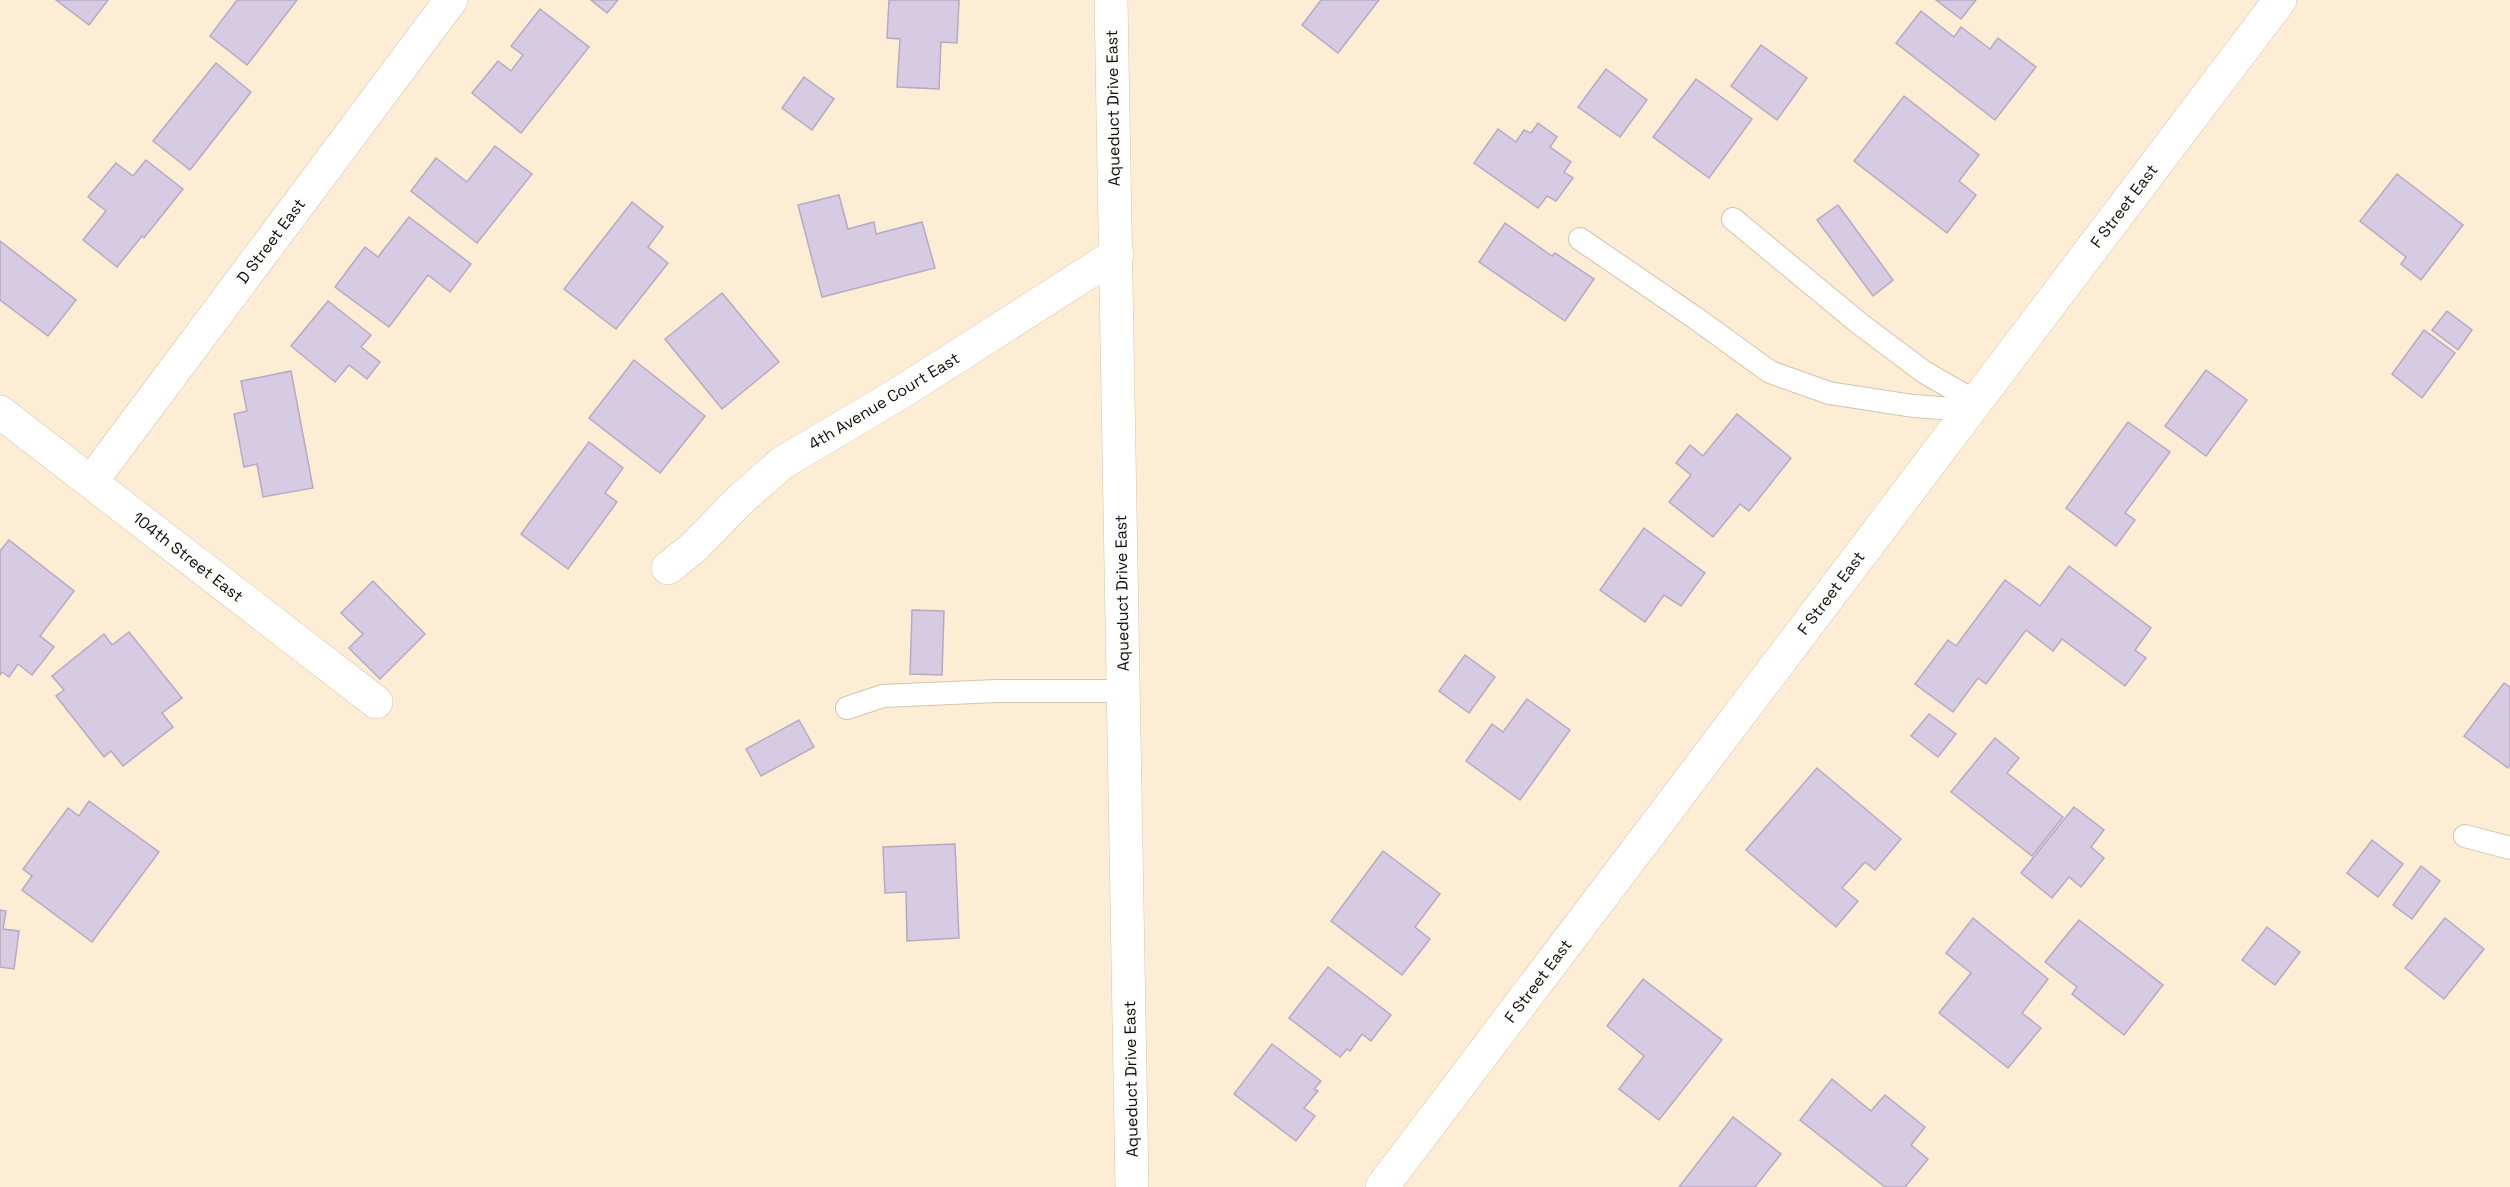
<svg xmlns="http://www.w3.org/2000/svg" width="2510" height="1187" viewBox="0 0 2510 1187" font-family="'Space Grotesk',sans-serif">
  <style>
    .building { fill: #d7cbe4; stroke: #b5aac3; stroke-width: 1.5 }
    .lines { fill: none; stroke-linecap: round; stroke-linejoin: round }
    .service-casing { stroke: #d4c4ac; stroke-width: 24 }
    .minor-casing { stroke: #d4c4ac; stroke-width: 34 }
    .service { stroke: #fff; stroke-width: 22 }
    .minor { stroke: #fff; stroke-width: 33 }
    .labels { text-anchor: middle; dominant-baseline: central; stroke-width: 4.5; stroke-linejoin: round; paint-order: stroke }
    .street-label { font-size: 16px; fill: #120d05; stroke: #fdfdfd }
  </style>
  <rect width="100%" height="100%" fill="#feedd5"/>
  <g class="building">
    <polygon points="56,0 108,0 89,25"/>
    <polygon points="237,0 297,0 247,65 210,36"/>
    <polygon points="591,0 618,0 607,13"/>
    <polygon points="889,0 959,0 957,43 941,42 939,89 897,87 900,39 887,38"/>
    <polygon points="1321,0 1379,0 1338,53 1302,25"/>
    <polygon points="1936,0 1976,0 1961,19"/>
    <polygon points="540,9 589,47 521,133 472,93 498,61 511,71 523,55 511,46"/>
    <polygon points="1921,11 1954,37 1961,27 1990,49 1998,38 2036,67 1995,120 1896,43"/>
    <polygon points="1761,45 1807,78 1777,120 1731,86"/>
    <polygon points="216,63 251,92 190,170 153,141"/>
    <polygon points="1606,69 1647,100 1620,137 1578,107"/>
    <polygon points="804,77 834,99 812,130 782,108"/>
    <polygon points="1696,79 1752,119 1709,178 1653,137"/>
    <polygon points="1904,96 1979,155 1959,181 1976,195 1947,233 1854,161"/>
    <polygon points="1538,123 1557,137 1550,147 1571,162 1564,172 1573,178 1556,201 1547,196 1538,208 1474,163 1498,129 1516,142 1524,130 1531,133"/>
    <polygon points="495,146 532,174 477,243 411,191 436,158 467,182"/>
    <polygon points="146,160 183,189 144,238 142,236 117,267 83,240 106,211 88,197 116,163 133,176"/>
    <polygon points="2397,174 2463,225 2421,280 2401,264 2406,257 2360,221"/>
    <polygon points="839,195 848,229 874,222 876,234 922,222 935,268 822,297 798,205"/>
    <polygon points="632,202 663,227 648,247 668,263 616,329 564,289"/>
    <polygon points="1838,205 1893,280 1873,296 1817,220"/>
    <polygon points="409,217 471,264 450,292 428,275 389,327 335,287 365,247 378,257"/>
    <polygon points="1505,223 1552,256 1555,253 1594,279 1565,321 1479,262"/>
    <polygon points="0,241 76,300 48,336 0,300"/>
    <polygon points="722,293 779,362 722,409 665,339"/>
    <polygon points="328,301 371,335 361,347 380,362 367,379 349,365 335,382 291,346"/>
    <polygon points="2447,311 2472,330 2458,350 2432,330"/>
    <polygon points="2424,330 2455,353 2422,398 2392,374"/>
    <polygon points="634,360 705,416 660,473 589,418"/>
    <polygon points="2206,370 2247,400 2206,456 2165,426"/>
    <polygon points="291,371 313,488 263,497 257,464 244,467 234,414 247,411 241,381"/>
    <polygon points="1737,414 1791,458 1749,511 1740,504 1713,537 1669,502 1691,475 1676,463 1690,445 1703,456"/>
    <polygon points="2128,422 2170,452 2125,513 2135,520 2116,546 2066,508"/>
    <polygon points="589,442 623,468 605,493 617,502 568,569 521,534"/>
    <polygon points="1644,528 1705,573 1681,606 1664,595 1645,622 1600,590"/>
    <polygon points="9,540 74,591 40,636 54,647 32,675 18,664 9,677 2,672 0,675 0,551"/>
    <polygon points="2069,566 2151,628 2135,650 2146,658 2125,686 2062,639 2053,651 2026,630 1986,684 1978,678 1953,712 1915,684 1948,640 1956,646 2005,580 2040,606"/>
    <polygon points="373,581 425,634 380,679 349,648 363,634 341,613"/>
    <polygon points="912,610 944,611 942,675 910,674"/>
    <polygon points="129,632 182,698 162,713 173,727 123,766 111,751 104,757 56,696 64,690 52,676 104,634 112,645"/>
    <polygon points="1465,655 1495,677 1469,713 1439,691"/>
    <polygon points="2504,683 2510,687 2510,765 2508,768 2464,736"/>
    <polygon points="1527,699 1570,730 1520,800 1466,761 1492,724 1503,732"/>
    <polygon points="1929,714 1956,734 1938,757 1911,736"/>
    <polygon points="799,720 814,747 761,776 746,749"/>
    <polygon points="1995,738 2019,758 2007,773 2063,817 2032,856 1951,792"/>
    <polygon points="1817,768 1901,839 1875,870 1865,862 1842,888 1858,901 1836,927 1746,850"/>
    <polygon points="89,801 159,852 92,942 22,890 32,876 23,869 68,808 79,816"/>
    <polygon points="2074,807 2104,830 2091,847 2104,858 2081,887 2069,877 2052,898 2021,873"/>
    <polygon points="2372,840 2403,864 2378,897 2347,873"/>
    <polygon points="955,844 959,938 907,941 906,892 885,893 883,847"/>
    <polygon points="1383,851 1440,894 1415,927 1430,939 1402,975 1331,921"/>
    <polygon points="2421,866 2440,881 2412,919 2393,905"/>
    <polygon points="0,910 6,911 3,929 19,931 14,969 0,967"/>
    <polygon points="1973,918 2048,979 2022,1013 2041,1028 2008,1068 1939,1013 1971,973 1946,953"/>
    <polygon points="2445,918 2484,949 2444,999 2405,968"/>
    <polygon points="2079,920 2163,985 2124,1035 2072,994 2077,987 2045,962"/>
    <polygon points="2267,927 2300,952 2275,985 2242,960"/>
    <polygon points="1328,967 1391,1015 1371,1041 1362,1034 1350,1051 1347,1049 1340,1057 1289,1018"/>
    <polygon points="1643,979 1722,1040 1659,1120 1619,1089 1644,1056 1607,1026"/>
    <polygon points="1272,1044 1321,1081 1314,1089 1318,1091 1304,1108 1315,1116 1296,1141 1234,1094"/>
    <polygon points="1832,1079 1871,1111 1885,1095 1925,1127 1911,1145 1928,1159 1905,1187 1885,1187 1800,1120"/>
    <polygon points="1733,1117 1781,1154 1755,1187 1679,1187"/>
  </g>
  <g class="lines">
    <defs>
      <g id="service">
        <polyline points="1733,219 1860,324 1924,372 1976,402"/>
        <polyline points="1580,239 1694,317 1770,372 1829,393 1913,406 1969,410"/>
        <polyline points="847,708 883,696 997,691 1124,691"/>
        <polyline points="2465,836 2510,848"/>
      </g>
      <g id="minor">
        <polyline points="1111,0 1132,1187"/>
        <polyline points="0,412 376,702"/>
        <polyline points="91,482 451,0"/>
        <polyline points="668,568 694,547 740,500 782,463 900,393 1117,254"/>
        <polyline points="1382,1187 2280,0"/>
      </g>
    </defs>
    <use href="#service" class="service-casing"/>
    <use href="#minor" class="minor-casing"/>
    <use href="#service" class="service"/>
    <use href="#minor" class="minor"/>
  </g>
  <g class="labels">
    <g class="street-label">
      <text transform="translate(1113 108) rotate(-91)">Aqueduct Drive East</text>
      <text transform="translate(2124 206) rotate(-53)">F Street East</text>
      <text transform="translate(271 241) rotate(-53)">D Street East</text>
      <text transform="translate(884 401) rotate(-31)">4th Avenue Court East</text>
      <text transform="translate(188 557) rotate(38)">104th Street East</text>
      <text transform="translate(1122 593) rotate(-91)">Aqueduct Drive East</text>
      <text transform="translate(1831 593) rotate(-53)">F Street East</text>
      <text transform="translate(1538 981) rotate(-53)">F Street East</text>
      <text transform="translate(1131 1079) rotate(-91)">Aqueduct Drive East</text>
    </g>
  </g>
</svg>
